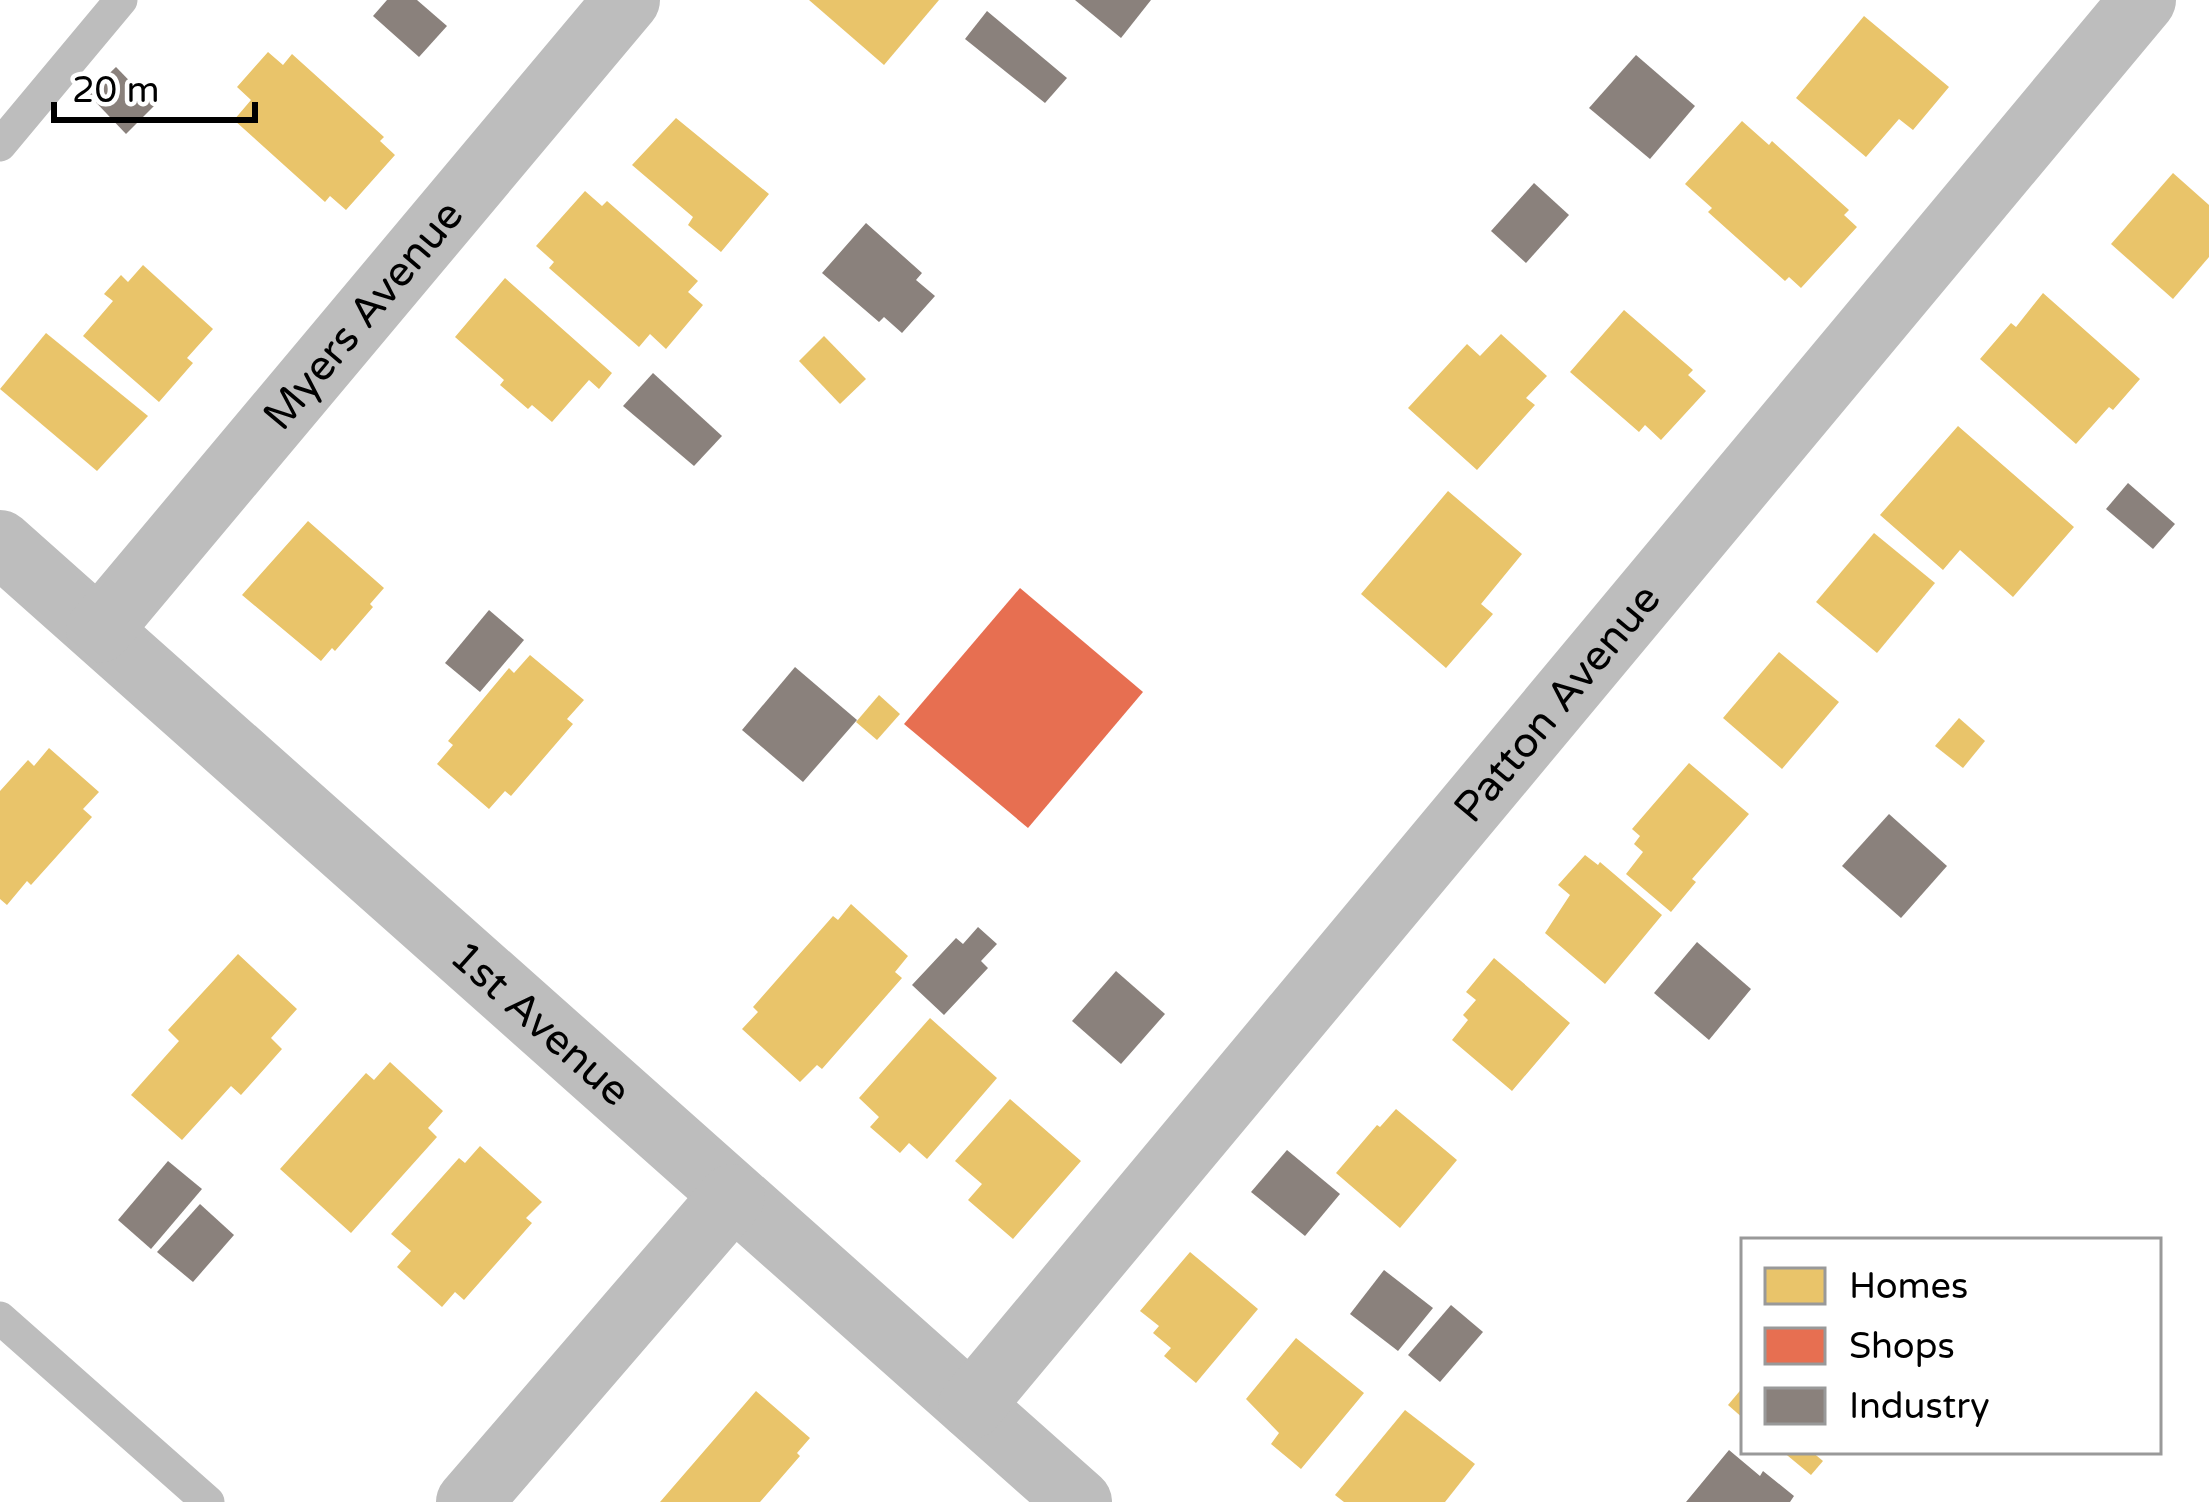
<svg xmlns="http://www.w3.org/2000/svg" width="2209" height="1502" viewBox="0 0 2209 1502" font-family="'Varela Round',sans-serif">
  <style>
    .homes { fill: #e9c46a }
    .shops { fill: #e76f51 }
    .industry { fill: #8a817c }
    .lines { fill: none; stroke-linecap: round; stroke-linejoin: round }
    .lane { stroke: #bdbdbd; stroke-width: 33 }
    .street { stroke: #bdbdbd; stroke-width: 66 }
    .labels { text-anchor: middle; dominant-baseline: central; stroke-width: 12; stroke-linejoin: round; paint-order: stroke }
    .street-label { font-size: 42px; fill: #000; stroke: #fff }
  </style>
  <rect width="100%" height="100%" fill="#fff"/>
  <g class="homes">
    <polygon points="809,0 939,0 884,65"/>
    <polygon points="1864,16 1949,87 1913,130 1899,119 1866,157 1796,98"/>
    <polygon points="268,52 283,65 292,54 384,137 380,141 395,155 346,210 330,196 325,202 234,120 251,100 237,87"/>
    <polygon points="676,118 769,194 721,252 688,225 693,217 632,165"/>
    <polygon points="1742,121 1769,145 1772,141 1849,210 1844,215 1857,227 1801,288 1789,277 1785,281 1708,212 1712,208 1685,184"/>
    <polygon points="2173,173 2209,205 2209,257 2173,299 2111,244"/>
    <polygon points="585,191 602,206 607,201 698,281 688,292 703,305 666,349 650,334 639,347 549,268 554,262 536,246"/>
    <polygon points="143,265 213,329 187,358 193,363 159,402 83,336 113,301 104,294 121,275 128,282"/>
    <polygon points="505,278 612,373 599,389 589,380 552,422 532,405 528,409 500,385 504,380 455,337"/>
    <polygon points="2043,293 2140,379 2113,410 2109,407 2076,444 1980,359 2011,323 2016,327"/>
    <polygon points="1624,310 1693,370 1688,375 1706,391 1661,440 1645,425 1639,432 1570,372"/>
    <polygon points="46,333 148,416 97,471 0,389"/>
    <polygon points="1501,334 1547,376 1526,398 1535,405 1477,470 1408,408 1467,344 1480,356"/>
    <polygon points="824,336 866,379 840,404 799,361"/>
    <polygon points="1958,426 2074,527 2013,597 1960,550 1943,570 1880,515"/>
    <polygon points="1448,491 1522,554 1481,604 1493,614 1446,668 1361,594"/>
    <polygon points="308,521 384,588 370,604 373,607 335,651 332,648 321,661 242,595"/>
    <polygon points="1874,533 1935,583 1877,653 1816,602"/>
    <polygon points="1779,652 1839,702 1782,769 1723,718"/>
    <polygon points="530,655 584,700 567,719 573,724 511,796 505,791 489,809 437,764 453,745 448,741 509,668 514,673"/>
    <polygon points="879,695 900,714 877,740 856,722"/>
    <polygon points="1959,718 1985,741 1963,768 1935,746"/>
    <polygon points="49,748 99,792 83,809 92,817 31,885 27,881 7,905 0,899 0,791 28,760 34,766"/>
    <polygon points="1689,763 1749,814 1692,879 1696,882 1671,912 1626,874 1643,852 1634,844 1640,836 1632,829"/>
    <polygon points="1585,855 1598,865 1600,862 1662,915 1605,984 1545,933 1570,895 1558,885"/>
    <polygon points="851,904 908,956 895,972 902,978 822,1069 817,1065 800,1082 742,1029 758,1012 753,1007 833,916 838,920"/>
    <polygon points="238,954 297,1009 271,1038 282,1049 241,1095 231,1086 182,1140 131,1095 179,1041 168,1030"/>
    <polygon points="1494,958 1570,1023 1512,1091 1452,1040 1468,1020 1463,1015 1476,1000 1466,992"/>
    <polygon points="930,1018 997,1078 927,1159 909,1143 900,1153 870,1127 879,1117 859,1098"/>
    <polygon points="390,1062 443,1111 428,1128 437,1137 351,1233 280,1169 366,1073 374,1080"/>
    <polygon points="1010,1099 1081,1161 1013,1239 968,1200 982,1184 955,1161"/>
    <polygon points="1396,1109 1457,1160 1400,1228 1336,1173 1377,1125 1380,1127"/>
    <polygon points="480,1146 542,1202 526,1218 532,1223 464,1300 455,1292 442,1307 397,1267 411,1251 391,1234 459,1158 465,1163"/>
    <polygon points="1190,1252 1258,1309 1196,1383 1164,1356 1171,1348 1153,1333 1159,1326 1140,1311"/>
    <polygon points="1296,1338 1364,1393 1301,1469 1271,1444 1279,1433 1246,1399"/>
    <polygon points="1744,1386 1744,1419 1728,1405"/>
    <polygon points="756,1391 810,1438 797,1453 800,1456 760,1502 660,1502"/>
    <polygon points="1405,1410 1475,1464 1445,1502 1344,1502 1335,1495"/>
    <polygon points="1782,1451 1811,1451 1823,1461 1811,1475"/>
  </g>
  <polygon class="shops" points="1020,588 1143,692 1028,828 904,724"/>
  <g class="industry">
    <polygon points="387,0 417,0 447,26 419,57 373,16"/>
    <polygon points="1075,0 1151,0 1121,38"/>
    <polygon points="987,11 1067,78 1045,103 965,39"/>
    <polygon points="1636,55 1695,106 1650,159 1589,108"/>
    <polygon points="116,67 154,106 126,134 88,94"/>
    <polygon points="1534,183 1569,215 1526,263 1491,231"/>
    <polygon points="866,223 922,273 916,280 935,296 902,333 884,317 879,322 822,273"/>
    <polygon points="653,373 722,436 694,466 623,406"/>
    <polygon points="2128,483 2175,524 2153,549 2106,509"/>
    <polygon points="489,610 524,640 480,692 445,663"/>
    <polygon points="795,667 857,720 803,782 742,730"/>
    <polygon points="1889,814 1947,866 1901,918 1842,866"/>
    <polygon points="978,927 997,944 981,961 988,968 944,1015 912,985 956,938 963,944"/>
    <polygon points="1697,942 1751,989 1709,1040 1654,993"/>
    <polygon points="1116,971 1165,1014 1121,1064 1072,1021"/>
    <polygon points="1287,1150 1340,1194 1305,1236 1251,1192"/>
    <polygon points="168,1161 202,1189 151,1249 118,1220"/>
    <polygon points="200,1204 234,1235 193,1282 157,1252"/>
    <polygon points="1384,1270 1433,1308 1398,1351 1350,1314"/>
    <polygon points="1451,1305 1483,1332 1440,1382 1408,1355"/>
    <polygon points="1729,1450 1760,1476 1763,1471 1794,1496 1790,1502 1686,1502"/>
  </g>
  <g class="lines">
    <g class="lane">
      <polyline points="0,145 121,0"/>
      <polyline points="0,1318 208,1502"/>
    </g>
    <g class="street">
      <path id="s1" d="M0,543l1079,959"/>
      <path id="s2" d="M99,630l528,-630"/>
      <path id="s3" d="M971,1406l1172,-1406"/>
      <polyline points="469,1502 732,1197"/>
    </g>
  </g>
  <g class="labels">
    <g class="street-label">
      <text stroke="none"><textPath href="#s2" startOffset="411">Myers Avenue</textPath></text>
      <text stroke="none"><textPath href="#s3" startOffset="915">Patton Avenue</textPath></text>
      <text stroke="none"><textPath href="#s1" startOffset="723">1st Avenue</textPath></text>
    </g>
  </g>
  <rect x="1741" y="1238" width="420" height="216" fill="#ffffff" stroke="#999999" stroke-width="3"/>
  <rect x="1765" y="1268" width="60" height="36" fill="#e9c46a" stroke="#999999" stroke-width="3"/>
  <text x="1849" y="1298" font-size="36" fill="#000000">Homes</text>
  <rect x="1765" y="1328" width="60" height="36" fill="#e76f51" stroke="#999999" stroke-width="3"/>
  <text x="1849" y="1358" font-size="36" fill="#000000">Shops</text>
  <rect x="1765" y="1388" width="60" height="36" fill="#8a817c" stroke="#999999" stroke-width="3"/>
  <text x="1849" y="1418" font-size="36" fill="#000000">Industry</text>
  <path d="M54 102v18h201v-18" fill="none" stroke="#000000" stroke-width="6"/>
  <text x="72" y="102" font-size="36" fill="#000000" stroke="#ffffff" stroke-width="9" paint-order="stroke">20 m</text>
</svg>
